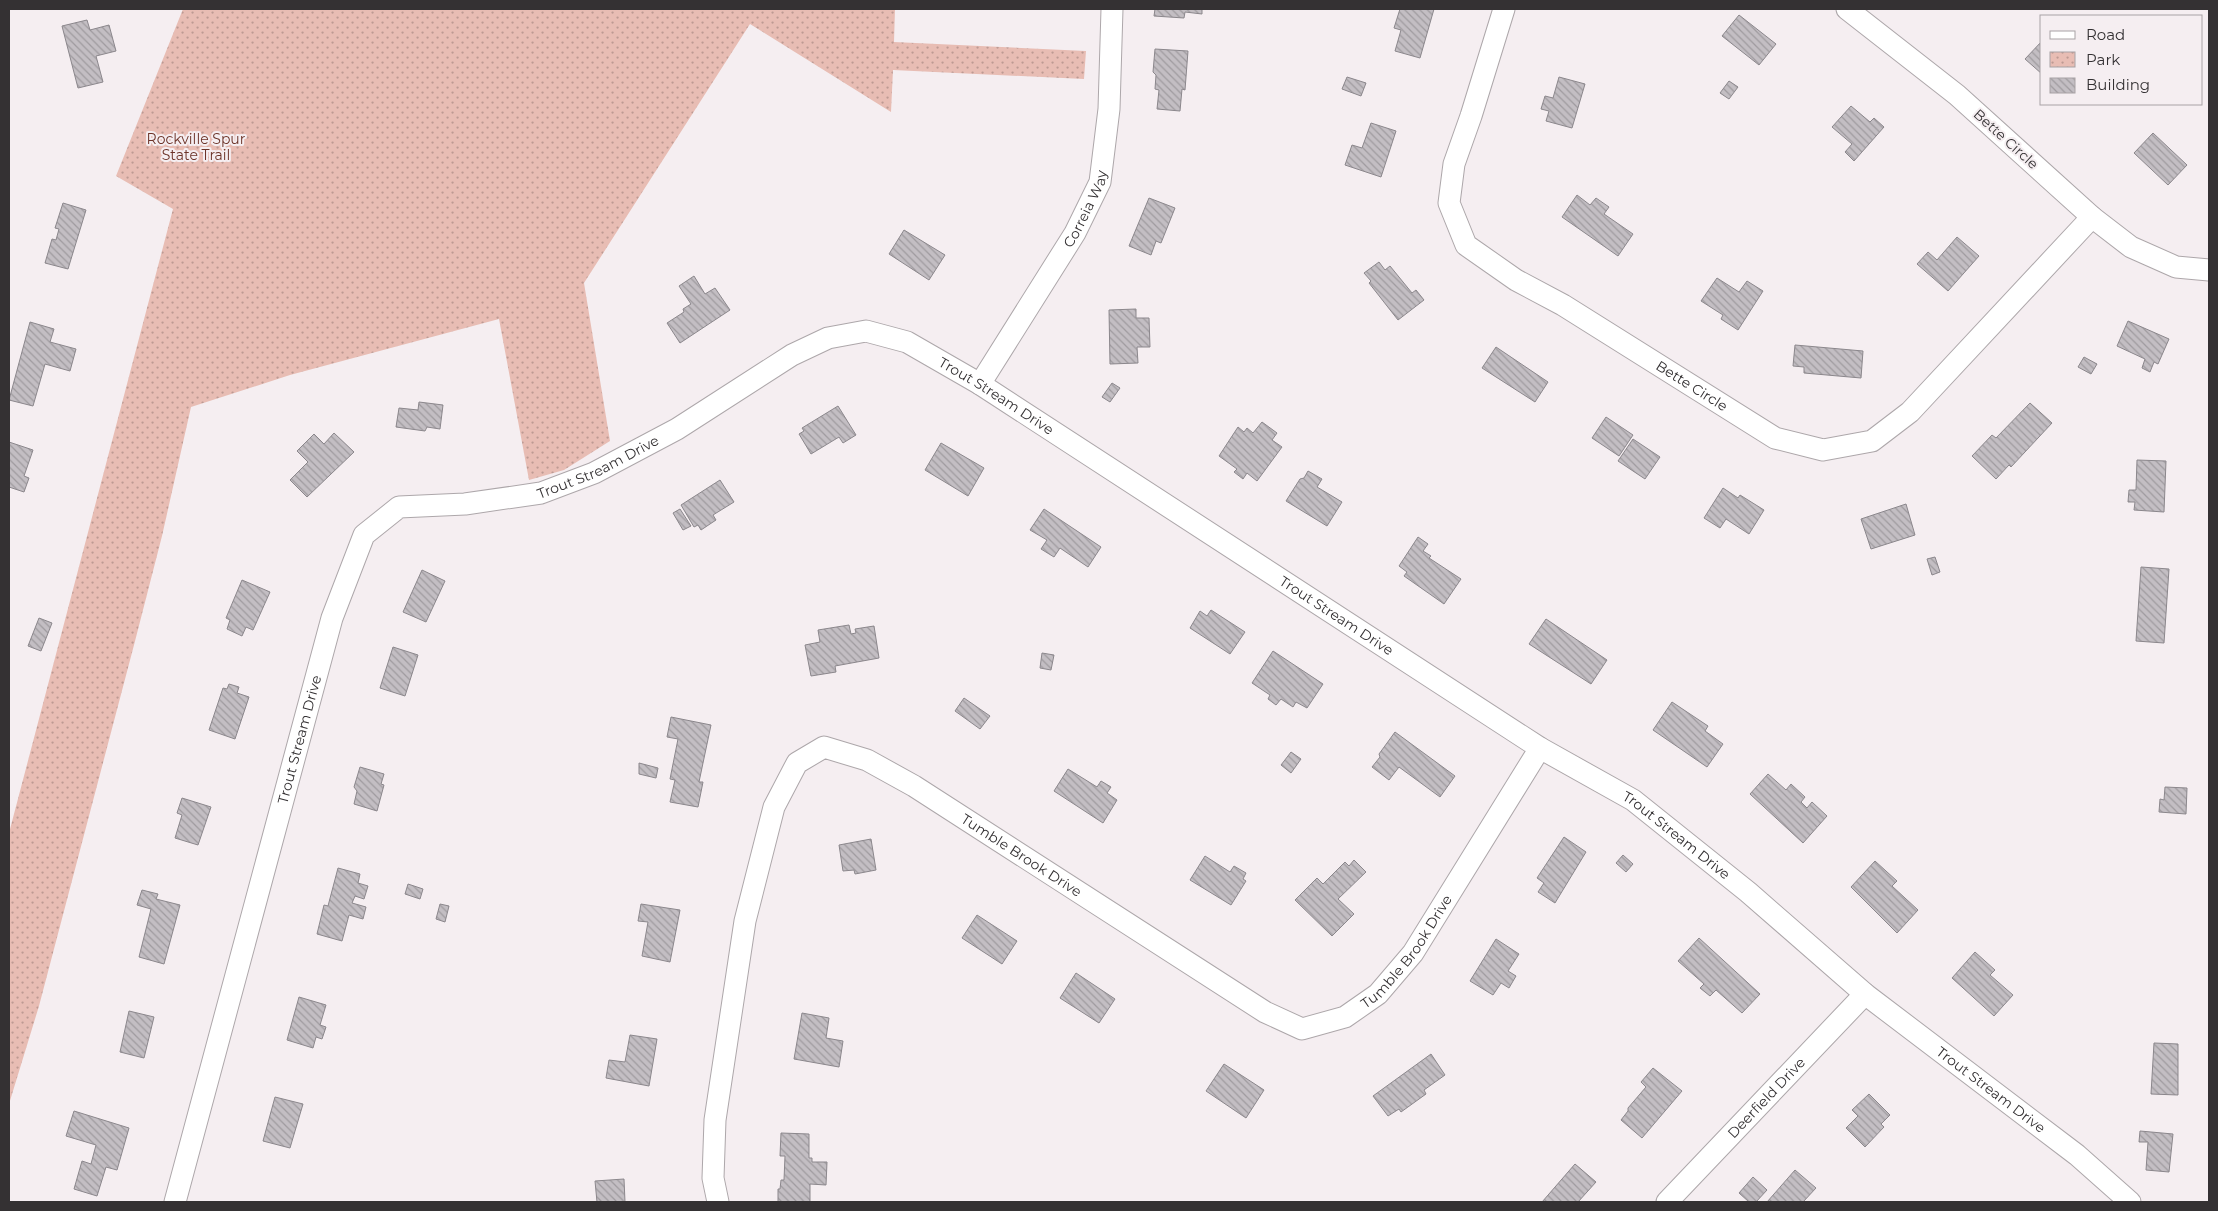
<svg xmlns="http://www.w3.org/2000/svg" width="2218" height="1211" viewBox="0 0 2218 1211" font-family="Montserrat,sans-serif">
  <style>
    .park { fill: url(#park-dots) }
    .building { fill: url(#building-back-hatch); stroke: #8b878c }
    .lines { fill: none; stroke-linecap: round; stroke-linejoin: round }
    .minor-casing { stroke: #ada7aa; stroke-width: 23 }
    .minor { stroke: #fff; stroke-width: 21 }
    .labels { text-anchor: middle; dominant-baseline: central; stroke-width: 4; stroke-linejoin: round; paint-order: stroke }
    .park-label { font-size: 14px; fill: #6c3328; stroke: #f5eef1 }
    .street-label { font-size: 14px; fill: #343133; stroke: #f5eef1 }
  </style>
  <defs>
    <pattern id="park-dots" width="8" height="8" patternUnits="userSpaceOnUse" patternTransform="scale(1.25)"><rect width="8" height="8" fill="#e8bdb4"/><path d="M2 2h.1M6 6h.1" fill="none" stroke="#bd9a93" stroke-width="1.8" stroke-linecap="round"/></pattern>
    <pattern id="building-back-hatch" width="6" height="6" patternUnits="userSpaceOnUse" patternTransform="scale(1.25)"><rect width="6" height="6" fill="#c3bec3"/><path d="M-1 5l2 2M0 0l6 6M5-1l2 2" fill="none" stroke="#9f9b9f"/></pattern>
  </defs>
  <rect width="100%" height="100%" fill="#f5eef1"/>
  <polygon class="park" points="183,9 895,9 894,42 1086,51 1084,79 893,70 891,112 750,24 584,283 610,441 564,470 529,480 499,319 290,375 191,407 162,536 134,645 39,1006 9,1104 9,833 173,209 116,176"/>
  <g class="building">
    <polygon points="1155,9 1202,9 1202,14 1185,12 1184,18 1154,16"/>
    <polygon points="1400,9 1434,9 1420,58 1395,51 1401,30 1394,28"/>
    <polygon points="1739,15 1776,44 1759,65 1722,36"/>
    <polygon points="87,20 90,30 109,25 116,51 96,56 103,82 78,88 62,26"/>
    <polygon points="2042,41 2042,74 2025,59"/>
    <polygon points="1155,49 1188,51 1185,90 1182,89 1180,111 1157,109 1159,90 1155,89 1156,75 1153,72"/>
    <polygon points="1347,77 1366,83 1361,96 1342,89"/>
    <polygon points="1559,77 1585,84 1572,128 1546,121 1549,111 1541,109 1545,96 1553,98"/>
    <polygon points="1729,81 1738,87 1729,99 1720,93"/>
    <polygon points="1851,106 1870,122 1874,118 1884,127 1854,161 1845,152 1852,144 1832,127"/>
    <polygon points="1371,123 1396,131 1381,177 1345,165 1352,145 1362,148"/>
    <polygon points="2153,133 2187,165 2168,185 2134,153"/>
    <polygon points="1577,195 1590,205 1596,198 1609,207 1604,214 1633,234 1618,256 1562,217"/>
    <polygon points="1149,198 1175,208 1161,243 1156,241 1151,255 1129,246"/>
    <polygon points="63,203 86,210 68,269 45,263 52,239 56,240 59,229 55,228"/>
    <polygon points="904,230 945,255 929,280 889,254"/>
    <polygon points="1957,237 1979,256 1948,291 1917,264 1928,252 1937,260"/>
    <polygon points="1379,262 1385,270 1390,266 1412,293 1416,290 1424,300 1398,320 1369,283 1371,281 1364,273"/>
    <polygon points="694,276 705,294 715,288 730,310 680,343 667,323 684,312 683,309 691,304 679,286"/>
    <polygon points="1717,278 1739,292 1747,281 1763,291 1738,330 1721,319 1723,315 1701,301"/>
    <polygon points="1136,309 1136,318 1149,318 1150,347 1137,347 1138,363 1110,364 1109,310"/>
    <polygon points="2128,321 2169,339 2158,364 2154,362 2150,372 2142,368 2145,359 2117,346"/>
    <polygon points="30,322 54,329 50,342 76,349 70,371 45,364 33,406 9,400"/>
    <polygon points="1795,345 1863,351 1861,378 1804,373 1804,367 1793,366"/>
    <polygon points="1496,347 1548,382 1535,402 1482,368"/>
    <polygon points="2084,357 2097,364 2091,374 2078,367"/>
    <polygon points="1112,383 1120,388 1110,402 1102,397"/>
    <polygon points="419,402 443,405 440,429 427,427 425,431 396,427 399,408 418,410"/>
    <polygon points="2030,403 2052,423 2011,467 2009,465 1996,479 1972,456 1992,435 1996,438"/>
    <polygon points="838,406 856,435 843,443 839,437 811,454 799,434 804,431 802,428"/>
    <polygon points="1606,417 1633,435 1619,456 1592,438"/>
    <polygon points="1262,422 1277,433 1272,440 1282,447 1257,481 1247,473 1243,479 1234,472 1237,469 1219,456 1238,427 1244,432 1247,428 1253,433"/>
    <polygon points="334,433 354,452 307,497 290,480 308,462 297,451 314,434 324,444"/>
    <polygon points="1633,439 1660,457 1645,479 1618,461"/>
    <polygon points="9,442 33,450 24,476 29,478 24,492 9,487"/>
    <polygon points="941,443 984,468 968,496 925,470"/>
    <polygon points="2137,460 2166,461 2164,512 2134,510 2135,502 2128,502 2129,490 2136,490"/>
    <polygon points="1308,471 1322,479 1317,487 1342,502 1327,526 1286,501 1300,479 1304,478"/>
    <polygon points="720,480 734,502 713,515 716,520 701,530 698,525 694,527 681,505"/>
    <polygon points="1723,488 1738,498 1740,495 1764,510 1749,534 1726,519 1720,528 1704,518"/>
    <polygon points="1906,504 1915,535 1871,549 1861,519"/>
    <polygon points="680,509 691,526 683,530 673,513"/>
    <polygon points="1044,509 1101,547 1088,567 1060,548 1054,557 1041,549 1047,540 1030,530"/>
    <polygon points="1418,537 1428,544 1423,551 1431,556 1429,558 1461,579 1444,604 1404,576 1407,572 1399,566"/>
    <polygon points="1935,557 1940,572 1932,575 1927,559"/>
    <polygon points="2141,567 2169,569 2164,643 2136,641"/>
    <polygon points="422,570 445,581 426,622 403,612"/>
    <polygon points="242,580 270,592 253,630 246,627 242,636 227,629 230,620 226,618"/>
    <polygon points="1211,610 1245,632 1230,654 1190,628 1200,611 1207,616"/>
    <polygon points="39,618 52,623 41,651 28,646"/>
    <polygon points="1546,619 1607,660 1591,684 1529,644"/>
    <polygon points="849,625 851,634 856,633 855,629 874,626 879,658 835,666 836,672 811,676 805,645 820,642 818,630"/>
    <polygon points="393,647 418,655 405,696 380,688"/>
    <polygon points="1273,651 1323,684 1307,708 1296,702 1293,707 1281,699 1276,705 1268,699 1270,695 1252,683"/>
    <polygon points="1042,653 1054,655 1051,670 1040,668"/>
    <polygon points="229,684 239,687 237,693 249,697 235,739 209,730 223,688 227,689"/>
    <polygon points="964,698 990,716 980,729 955,711"/>
    <polygon points="1672,702 1708,726 1705,731 1723,744 1707,767 1653,730"/>
    <polygon points="671,717 711,725 699,782 703,782 698,807 670,802 675,780 670,779 678,739 667,737"/>
    <polygon points="1395,732 1455,776 1440,797 1399,767 1389,780 1372,767 1380,757 1379,754"/>
    <polygon points="1291,752 1301,759 1291,773 1281,765"/>
    <polygon points="639,763 658,768 656,778 639,774"/>
    <polygon points="360,767 384,774 381,784 384,785 377,811 354,804 357,791 354,787"/>
    <polygon points="1068,769 1097,787 1101,781 1111,787 1107,793 1117,800 1103,823 1054,791"/>
    <polygon points="1768,774 1786,790 1791,784 1805,797 1801,802 1807,808 1812,802 1827,816 1803,843 1750,794"/>
    <polygon points="2165,787 2187,788 2186,814 2159,812 2160,799 2164,800"/>
    <polygon points="182,798 211,807 198,845 175,838 182,815 177,813"/>
    <polygon points="1564,837 1586,852 1555,903 1538,892 1544,883 1537,878"/>
    <polygon points="871,839 876,870 855,874 854,870 843,871 839,845"/>
    <polygon points="1623,855 1633,864 1626,872 1616,863"/>
    <polygon points="1205,856 1230,872 1234,866 1246,873 1243,879 1246,881 1231,905 1190,880"/>
    <polygon points="1354,860 1366,872 1338,899 1354,914 1332,936 1295,900 1317,878 1323,884 1345,862 1349,866"/>
    <polygon points="1875,861 1897,881 1892,886 1918,910 1897,933 1851,887"/>
    <polygon points="338,868 360,874 358,883 368,886 364,899 355,896 352,903 366,907 363,919 349,915 342,941 317,934 324,905 328,906"/>
    <polygon points="408,884 423,889 420,899 405,894"/>
    <polygon points="142,890 158,894 156,899 180,905 164,964 139,957 151,909 137,905"/>
    <polygon points="440,904 449,906 445,922 436,919"/>
    <polygon points="641,904 680,910 670,962 642,956 648,922 638,921"/>
    <polygon points="977,915 1017,941 1002,964 962,938"/>
    <polygon points="1699,938 1760,994 1742,1013 1716,990 1710,996 1700,988 1704,984 1678,961"/>
    <polygon points="1496,939 1519,954 1508,971 1516,976 1509,988 1501,983 1493,995 1470,981"/>
    <polygon points="1975,952 1995,970 1990,975 2013,995 1994,1016 1952,978"/>
    <polygon points="1076,973 1115,999 1099,1023 1060,998"/>
    <polygon points="299,997 326,1005 320,1025 326,1027 322,1039 316,1037 313,1048 287,1040"/>
    <polygon points="129,1011 154,1017 144,1058 120,1052"/>
    <polygon points="802,1013 829,1018 826,1038 843,1041 839,1067 794,1059"/>
    <polygon points="630,1035 657,1039 649,1086 606,1078 609,1060 625,1062"/>
    <polygon points="2154,1043 2178,1044 2178,1095 2151,1094"/>
    <polygon points="1431,1054 1445,1075 1424,1090 1426,1094 1401,1112 1399,1109 1388,1116 1373,1096"/>
    <polygon points="1224,1064 1264,1090 1246,1118 1206,1091"/>
    <polygon points="1653,1068 1682,1091 1642,1138 1621,1120 1628,1111 1628,1108 1646,1087 1641,1082"/>
    <polygon points="1869,1094 1890,1115 1881,1124 1884,1127 1865,1147 1846,1128 1858,1116 1852,1110"/>
    <polygon points="275,1097 303,1104 290,1148 263,1141"/>
    <polygon points="74,1111 129,1128 117,1170 106,1167 97,1196 74,1189 82,1161 91,1164 96,1145 66,1136"/>
    <polygon points="2140,1131 2173,1134 2169,1172 2146,1170 2148,1142 2139,1142"/>
    <polygon points="781,1133 809,1134 809,1158 812,1158 812,1162 827,1162 826,1185 810,1184 810,1202 778,1202 778,1189 780,1189 781,1180 784,1180 785,1156 780,1156"/>
    <polygon points="1575,1164 1596,1182 1578,1202 1542,1202"/>
    <polygon points="1795,1170 1816,1188 1803,1202 1767,1202"/>
    <polygon points="1753,1177 1767,1190 1756,1202 1749,1202 1739,1193"/>
    <polygon points="624,1179 625,1202 597,1202 595,1181"/>
  </g>
  <g class="lines">
    <defs>
      <g id="minor">
        <path id="s1" d="M1504,9l-33,107 -17,48 -5,39 17,42 50,35 47,25 212,133 48,12 49,-9 38,-29 182,-195 -135,-122 -110,-86"/>
        <polyline points="2092,217 2131,247 2176,267 2209,270"/>
        <path id="s2" d="M980,384l95,-151 25,-51 9,-73 3,-100"/>
        <path id="s3" d="M175,1202l157,-584 32,-83 35,-28 66,-3 76,-11 53,-20 83,-44 115,-74 36,-17 38,-7 41,11 73,42 560,364 93,52 115,92 117,102 212,161 53,47"/>
        <path id="s4" d="M718,1202l-5,-24 2,-58 30,-199 29,-114 23,-44 27,-16 43,13 47,26 351,226 37,17 43,-12 33,-23 35,-41 127,-205"/>
        <path id="s5" d="M1667,1202l198,-208"/>
      </g>
    </defs>
    <use href="#minor" class="minor-casing"/>
    <use href="#minor" class="minor"/>
  </g>
  <g class="labels">
    <g class="park-label">
      <text x="196" y="139">Rockville Spur<tspan x="196" dy="16">State Trail</tspan></text>
    </g>
    <g class="street-label">
      <text transform="translate(2006 139) rotate(42)">Bette Circle</text>
      <text stroke="none"><textPath href="#s2" startOffset="205">Correia Way</textPath></text>
      <text stroke="none"><textPath href="#s1" startOffset="514">Bette Circle</textPath></text>
      <text stroke="none"><textPath href="#s3" startOffset="1394">Trout Stream Drive</textPath></text>
      <text stroke="none"><textPath href="#s3" startOffset="944">Trout Stream Drive</textPath></text>
      <text stroke="none"><textPath href="#s3" startOffset="1799">Trout Stream Drive</textPath></text>
      <text stroke="none"><textPath href="#s3" startOffset="479">Trout Stream Drive</textPath></text>
      <text stroke="none"><textPath href="#s3" startOffset="2204">Trout Stream Drive</textPath></text>
      <text stroke="none"><textPath href="#s4" startOffset="709">Tumble Brook Drive</textPath></text>
      <text stroke="none"><textPath href="#s4" startOffset="1175">Tumble Brook Drive</textPath></text>
      <text stroke="none"><textPath href="#s3" startOffset="2609">Trout Stream Drive</textPath></text>
      <text stroke="none"><textPath href="#s5" startOffset="144">Deerfield Drive</textPath></text>
    </g>
  </g>
  <rect width="2218" height="1211" fill="none" stroke="#343133" stroke-width="20"/>
  <rect x="2040" y="15" width="162" height="90" fill="#f5eef1" stroke="#a8a2a5"/>
  <rect x="2050" y="31" width="25" height="8" fill="#ffffff" stroke="#a8a2a5"/>
  <text x="2086" y="40" font-size="15" fill="#343133">Road</text>
  <rect x="2050" y="52" width="25" height="15" fill="url(#park-dots)" stroke="#a8a2a5"/>
  <text x="2086" y="65" font-size="15" fill="#343133">Park</text>
  <rect x="2050" y="78" width="25" height="15" fill="url(#building-back-hatch)" stroke="#a8a2a5"/>
  <text x="2086" y="90" font-size="15" fill="#343133">Building</text>
</svg>
